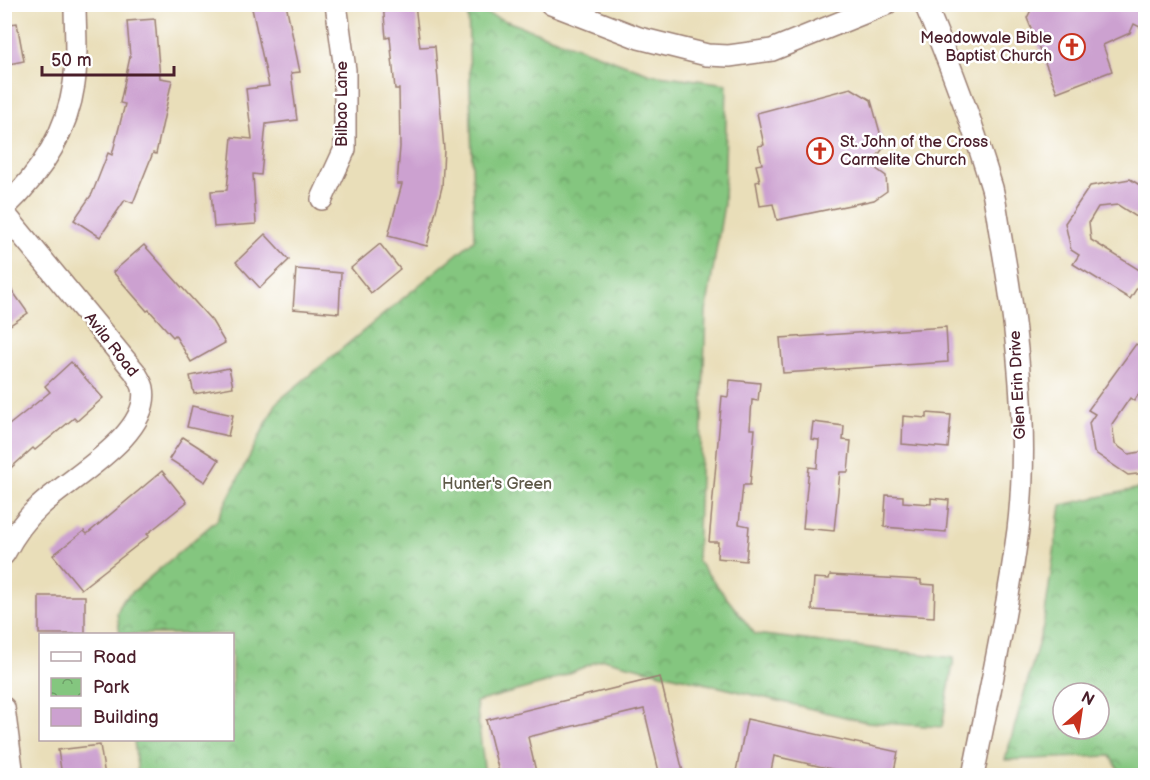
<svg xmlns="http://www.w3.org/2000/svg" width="1150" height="780" viewBox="0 0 1150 780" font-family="'Balsamiq Sans',sans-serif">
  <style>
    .park { fill: url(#park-crowns); stroke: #677255; stroke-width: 1.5; fill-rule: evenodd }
    .building { fill: #cca1d0 }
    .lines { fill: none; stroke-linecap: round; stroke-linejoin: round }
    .minor-casing { stroke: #9a7e72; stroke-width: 24 }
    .minor { stroke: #fff; stroke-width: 21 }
    .labels { text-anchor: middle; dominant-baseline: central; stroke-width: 5; stroke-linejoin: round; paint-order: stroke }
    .poi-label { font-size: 16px; fill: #4a1f2b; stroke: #fff; text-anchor: end }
    .street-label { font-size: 16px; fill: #4a1f2b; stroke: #fff }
    .park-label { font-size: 16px; fill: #5e5948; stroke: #fff }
  </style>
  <defs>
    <pattern id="park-crowns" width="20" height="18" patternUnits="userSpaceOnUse" patternTransform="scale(1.5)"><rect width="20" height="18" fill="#84c67f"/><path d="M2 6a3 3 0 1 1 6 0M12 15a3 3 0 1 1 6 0" fill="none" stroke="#6ea068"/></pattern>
  </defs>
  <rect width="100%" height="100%" fill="#fff"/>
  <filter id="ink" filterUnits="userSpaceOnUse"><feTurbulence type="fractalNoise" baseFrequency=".0167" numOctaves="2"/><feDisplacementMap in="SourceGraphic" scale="12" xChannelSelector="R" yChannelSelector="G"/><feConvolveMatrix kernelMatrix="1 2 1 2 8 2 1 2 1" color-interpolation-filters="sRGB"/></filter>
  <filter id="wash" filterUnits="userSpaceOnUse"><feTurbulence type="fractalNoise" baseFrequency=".008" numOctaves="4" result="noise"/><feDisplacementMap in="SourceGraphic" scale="24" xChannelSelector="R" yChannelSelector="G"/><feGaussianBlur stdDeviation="1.35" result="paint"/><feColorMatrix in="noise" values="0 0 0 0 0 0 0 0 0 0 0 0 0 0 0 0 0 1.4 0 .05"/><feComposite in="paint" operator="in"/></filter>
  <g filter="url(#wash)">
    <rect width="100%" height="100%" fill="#e9deb9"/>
    <g class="park">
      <polygon points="468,7 651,74 727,84 724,204 706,312 697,560 755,634 954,658 942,727 866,722 603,659 546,683 476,702 485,775 138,775 134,740 232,740 232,634 120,634 117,613 122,601 217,520 277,402 474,240"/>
      <path d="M1145,487v288h-23l-12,-19 -105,4 38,-133 18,-122zM1063,693h36v36h-36z"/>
    </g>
    <g id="blocks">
      <g class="building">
        <polygon points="251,4 286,4 300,72 291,73 297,120 266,124 261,175 253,174 256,224 214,227 211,191 227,190 232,137 252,139 246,89 269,86"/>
        <polygon points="383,4 415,4 420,47 435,46 444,149 442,187 427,246 388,236 402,184 397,184 400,147 399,89 395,89 390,37 386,38"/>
        <polygon points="1041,4 1146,4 1146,30 1134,24 1130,33 1103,45 1112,71 1057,92 1027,18 1032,8"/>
        <polygon points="155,19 160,78 172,80 156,154 153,153 133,203 125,200 100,237 74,220 92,194 108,153 112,155 125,104 120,103 130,57 127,21"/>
        <polygon points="17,23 24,61 4,65 4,25"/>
        <polygon points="851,88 871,100 884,147 871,165 886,176 887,191 874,200 777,220 773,204 760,206 756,182 760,181 756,165 762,164 758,146 764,145 757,113"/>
        <polygon points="1130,179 1146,189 1146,223 1118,205 1098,207 1089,222 1091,240 1146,274 1130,299 1073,264 1079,255 1071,250 1065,223 1090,186"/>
        <polygon points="265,234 289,260 260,288 236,262"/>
        <polygon points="380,244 400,269 371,293 351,268"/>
        <polygon points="144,245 212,321 225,343 191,362 175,335 173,337 149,310 147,311 113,272"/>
        <polygon points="296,269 341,273 339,313 293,309"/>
        <polygon points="4,279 28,313 4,329"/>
        <polygon points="946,327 948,362 783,373 780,338"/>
        <polygon points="1136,344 1146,351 1146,384 1134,401 1130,398 1112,424 1115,444 1129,454 1146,451 1146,473 1128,475 1094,452 1089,423 1095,414 1088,410"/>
        <polygon points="71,362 103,398 77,421 74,418 35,450 33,448 4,474 4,429 50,392 45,386"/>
        <polygon points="229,368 233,387 194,394 190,376"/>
        <polygon points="730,380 760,383 758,401 752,400 750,429 755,429 750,485 743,485 739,524 749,526 746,561 717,558 718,542 709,542 722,396 728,397"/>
        <polygon points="192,406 233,415 228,436 187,427"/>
        <polygon points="927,413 951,415 948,448 902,444 903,416 927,418"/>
        <polygon points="813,422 844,426 843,440 851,441 848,472 840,472 834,531 803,528 809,467 817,468 819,440 811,439"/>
        <polygon points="183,437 219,460 205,482 169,459"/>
        <polygon points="162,471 187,502 147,534 149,536 81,589 53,555 84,531 87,534"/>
        <polygon points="886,495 903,496 903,502 931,504 931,498 949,500 946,532 884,527"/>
        <polygon points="830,575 921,580 921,584 935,585 934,617 812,610 814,578 829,579"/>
        <rect x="39" y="596" width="46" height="38"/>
        <polygon points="660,677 684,776 660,776 644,709 528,737 537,776 500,776 486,720"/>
        <polygon points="747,719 898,752 893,776 862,776 774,756 770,776 735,776"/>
        <polygon points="100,745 105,776 62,776 58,750"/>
      </g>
    </g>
  </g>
  <g filter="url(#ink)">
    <use href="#blocks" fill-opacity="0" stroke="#9a7e72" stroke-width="1.5"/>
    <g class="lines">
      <defs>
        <g id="minor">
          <polyline points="551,4 639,38 707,55 729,56 772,50 886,4"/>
          <path d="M925,4c25,60 48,121 67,184 5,20 7,42 11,62 16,91 26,188 15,280 -11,83 -29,164 -45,246"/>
          <polyline points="322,199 345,149 345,70 336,4"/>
          <path d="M4,208c35,-33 63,-75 70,-124 4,-26 1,-54 1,-80"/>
          <path d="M4,213l131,159c2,4 7,11 8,16 9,47 -74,90 -103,118 -16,14 -26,29 -36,48"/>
          <polyline points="4,708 13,776"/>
        </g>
      </defs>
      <use href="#minor" class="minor-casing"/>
      <use href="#minor" class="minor"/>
    </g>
  </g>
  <defs>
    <symbol id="church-ring" viewBox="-11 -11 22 22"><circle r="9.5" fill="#fff" stroke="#c8321e" stroke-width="1.5"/><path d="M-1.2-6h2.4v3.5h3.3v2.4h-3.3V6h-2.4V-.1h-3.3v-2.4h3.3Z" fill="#c8321e"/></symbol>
  </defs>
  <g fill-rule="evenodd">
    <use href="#church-ring" x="1057" y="32" width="30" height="30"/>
    <use href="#church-ring" x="805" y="136" width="30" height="30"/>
  </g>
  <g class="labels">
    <g class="poi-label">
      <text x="1052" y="38">Meadowvale Bible<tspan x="1052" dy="18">Baptist Church</tspan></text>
      <text x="840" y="142" text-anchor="start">St. John of the Cross<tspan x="840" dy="18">Carmelite Church</tspan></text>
    </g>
    <g class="street-label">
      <text transform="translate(342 104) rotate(-90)">Bilbao Lane</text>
      <text transform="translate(111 345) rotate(52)">Avila Road</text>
      <text transform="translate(1018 385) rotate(-93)">Glen Erin Drive</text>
    </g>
    <g class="park-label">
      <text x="497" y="484">Hunter's Green</text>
    </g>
  </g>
  <rect width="1150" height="780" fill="none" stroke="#fff" stroke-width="24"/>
  <rect x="39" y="633" width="195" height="108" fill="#ffffff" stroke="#b7a5aa" stroke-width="1.5"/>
  <rect x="51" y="652" width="30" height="9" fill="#ffffff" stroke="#b7a5aa" stroke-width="1.5"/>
  <text x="93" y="663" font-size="18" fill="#4a1f2b">Road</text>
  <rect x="51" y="678" width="30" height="18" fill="url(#park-crowns)" stroke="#b7a5aa" stroke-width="1.5"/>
  <text x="93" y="693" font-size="18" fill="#4a1f2b">Park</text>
  <rect x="51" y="708" width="30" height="18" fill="#cca1d0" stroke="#b7a5aa" stroke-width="1.5"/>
  <text x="93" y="723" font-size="18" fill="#4a1f2b">Building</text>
  <g transform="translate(1081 711) rotate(29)"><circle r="28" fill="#ffffff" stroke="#b7a5aa" stroke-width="1.5"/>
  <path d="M0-4.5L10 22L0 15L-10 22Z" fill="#c8321e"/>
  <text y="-9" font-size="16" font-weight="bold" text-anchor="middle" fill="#4a1f2b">N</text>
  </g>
  <path d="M42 66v9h132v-9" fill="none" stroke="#4a1f2b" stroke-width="3"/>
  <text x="51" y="66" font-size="18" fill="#4a1f2b" stroke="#ffffff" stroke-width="4.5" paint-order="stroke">50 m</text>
</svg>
